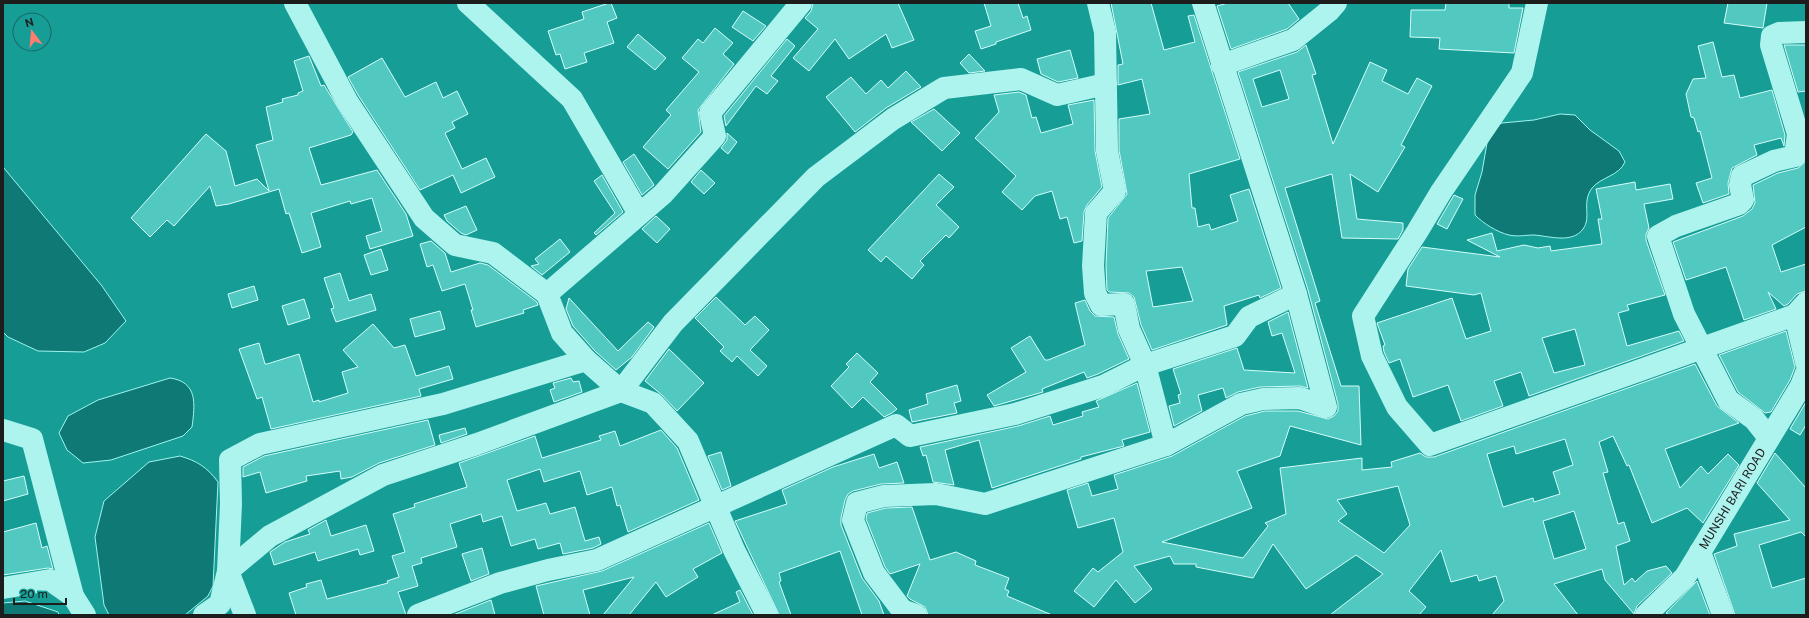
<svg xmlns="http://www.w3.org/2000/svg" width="1809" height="618" viewBox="0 0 1809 618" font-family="'Public Sans',sans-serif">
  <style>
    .water { fill: #0e7975; stroke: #9ff5ef }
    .building { fill: #51c9c1; stroke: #d5fdfa; fill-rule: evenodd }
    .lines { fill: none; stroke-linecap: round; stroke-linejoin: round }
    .minor { stroke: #adf3ee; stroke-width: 22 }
    .labels { text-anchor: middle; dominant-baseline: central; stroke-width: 4; stroke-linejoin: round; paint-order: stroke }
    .street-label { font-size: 12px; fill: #1d1d1d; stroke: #169d96 }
  </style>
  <rect width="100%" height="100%" fill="#169d96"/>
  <g class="water">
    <path d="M1560,114l15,1 15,15 29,21 6,11c-6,14 -24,15 -33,26 -11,15 0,29 -9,41 -11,15 -34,7 -49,6 -8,0 -17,2 -25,0 -12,-3 -25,-11 -34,-20v-20l7,-23 5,-29 8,-17 7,-3 32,-3z"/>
    <polygon points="3,167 102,286 126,321 105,343 84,352 38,351 8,337 3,332"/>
    <path d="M170,378c28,4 25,26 22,49l-9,9 -72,24 -28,3 -16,-13 -8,-17 9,-17 30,-16z"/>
    <path d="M180,456c17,5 27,11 38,26l-5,104 -5,10 -23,19h-76l-5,-10 -9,-68 9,-36 45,-39z"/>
    <polygon points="25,601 58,612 59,615 3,615 3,603"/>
  </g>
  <g class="building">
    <polygon points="609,3 611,3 617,18 607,22 614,43 584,53 587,62 565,69 560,54 556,55 548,31 584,19 582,12"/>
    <polygon points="813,3 898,3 914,40 892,48 886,34 849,59 835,39 809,71 793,58 818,29 805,18 811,11"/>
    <polygon points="984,3 1018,3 1023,18 1027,16 1031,30 996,42 996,44 981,49 975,31 991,26"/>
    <path d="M1111,3h40l13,47 31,-8 -7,-26 6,-1 46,144 -51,15 3,34h3l3,19 11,-3 2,6 27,-9 -8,-26 19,-6 32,99 -21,10 -1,-3 -35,11 3,19 -75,25 -11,-25 -7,-28 -5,-4 -20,-1 -2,-2 -1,-24 2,-48 19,-24 -8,-44v-31l31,-5 -8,-35 -24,6v-20l5,-1zM1182,267l11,34 -40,6 -7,-36z"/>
    <polygon points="1228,3 1288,3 1299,19 1287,29 1231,49 1217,6"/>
    <polygon points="1446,3 1509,3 1509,8 1523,8 1514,53 1439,49 1440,38 1410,37 1411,10 1445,10"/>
    <polygon points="1728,3 1767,3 1763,28 1724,23"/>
    <polygon points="743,11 766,26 753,41 732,27"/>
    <polygon points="715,28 733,43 723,54 734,64 698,110 701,132 668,169 643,147 671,115 666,110 699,72 682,58 698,39 703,43"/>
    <polygon points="638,34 666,58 655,70 627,47"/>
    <polygon points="787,39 795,46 771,76 778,81 767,94 756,86 726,126 724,116"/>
    <polygon points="1713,42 1722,77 1734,75 1740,98 1772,90 1785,135 1784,146 1781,138 1754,145 1757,155 1732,168 1728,183 1729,194 1703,203 1696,183 1712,178 1700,131 1698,132 1694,118 1691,117 1686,94 1693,79 1706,78 1698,46"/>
    <path d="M1306,45l10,29 -4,1 21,69 37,-82 17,8 -5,11 26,13 9,-16 15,8 -31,59 4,2 -27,45 -28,-18 7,45 46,4v7l-5,9 -56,-1 -10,-64 -47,14 35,113 -5,2 26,83h18l2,59 -71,-19 -10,30 -43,15 15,37 -90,34 81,16 25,-32 -3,-3 21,-9 -6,-46 82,-10v12l30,-3 -1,-5 29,-9 6,4h8l261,-93 22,42 22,17 -74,26 15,39 21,-22 7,8 20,-20 11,11 -36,58 -16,-15 -35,15 -23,-58 -2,1 -14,-30 -14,6 9,30 -5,1 15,51 6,-2 6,19 -14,5 8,39 8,-7 3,4 12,-11 19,-5 6,7 -35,33 -3,8 -29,-34 -3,-11 -48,15 24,31h-86l12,-14 -8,-25 -17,5 -2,-6 -26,7 -10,-32 -32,41 17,16 -7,8h-89l53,-41 -27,-19 -50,34 -33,-45 -20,34 -57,-11v-3h-22l-4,-8 -36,10 18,23 -17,14 -19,-23 -22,27 -20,-16 19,-23 5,4 25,-20 -9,-34 -36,10 -11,-38 21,-7 4,13 26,-7 -4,-14 58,-19 73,-40 20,-5h33l30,8 6,-3 4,-5v-7l-30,-114 -70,-218 59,-20zM1280,70l9,29 -27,8 -9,-28zM1565,439l8,26 -20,7 7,22 -26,8 -1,-4 -30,9 -16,-53 27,-8 2,8zM1398,486l12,39 -26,28 -46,-32 9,-7 -10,-14zM1574,511l12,38 -32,10 -11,-38z"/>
    <polygon points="1784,45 1806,45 1806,91 1798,92"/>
    <polygon points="1070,50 1078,78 1058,82 1041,74 1037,59"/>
    <polygon points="969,54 985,71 969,73 960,63"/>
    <polygon points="309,56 321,86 324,85 353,132 351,135 309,148 321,185 377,170 406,214 413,236 370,249 366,236 382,231 372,198 351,204 350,201 311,213 321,247 302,253 289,213 286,214 279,189 229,204 216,206 210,186 174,226 167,220 150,237 131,218 206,134 226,151 235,186 257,179 269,191 256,145 273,140 266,107 283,102 282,99 298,95 298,93 303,91 294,61"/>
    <polygon points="382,58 405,97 436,82 443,98 457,91 468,114 452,122 455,128 445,133 462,169 486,158 495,177 461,193 453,175 420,190 358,95 348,77"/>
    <polygon points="906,71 921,87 886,108 855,132 826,97 851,77 866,94 881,80 888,88"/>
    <polygon points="1019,92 1026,95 1032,118 1036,117 1041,133 1073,124 1068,105 1094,100 1095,151 1102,187 1087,205 1084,212 1082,241 1074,243 1067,217 1060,219 1052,191 1035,196 1022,210 1002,192 1016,176 975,138 999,112 994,95"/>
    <polygon points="934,109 960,133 942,151 911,122"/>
    <polygon points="727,133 737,142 728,154 721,148 727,140"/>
    <polygon points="634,154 654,185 642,195 623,162"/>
    <polygon points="1806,161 1806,227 1772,245 1781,272 1806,264 1806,291 1797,294 1788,304 1784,306 1768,292 1776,309 1744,320 1726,267 1686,280 1673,242 1743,216 1752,209 1755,203 1753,185 1778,173 1798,168"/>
    <polygon points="701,170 715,183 704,194 691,182"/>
    <polygon points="939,174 954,187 936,205 959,227 949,238 946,235 920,261 924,265 912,279 886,256 881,262 868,250"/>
    <polygon points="602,175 623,212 596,235 594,233 615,213 594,181"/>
    <path d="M1635,182l1,8 34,-6 3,15 -29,5 5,24 -3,6v6l19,55 -38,10 2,5 -11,3 9,33 52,-15 5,10 -155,55 -8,-24 -27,9 9,25 -42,15 -13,-36 -35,12 -13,-38 -11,4 -5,-11 -1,-6 2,-1 -8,-22 75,-25 14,41 25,-8 -10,-38 -7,2 -68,-9 2,-17 14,-22 78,10 -33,-17 25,-7 5,18 27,-6 14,3 12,-2 1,5 51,-7 -4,-25h4l-6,-30zM1575,329l10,36 -31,8 -12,-35z"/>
    <polygon points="1454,195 1463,199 1447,229 1437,224"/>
    <polygon points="466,206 477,230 466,235 461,233 447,221 444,215"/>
    <polygon points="656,216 670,229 657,243 642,229"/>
    <polygon points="560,239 570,252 542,275 531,266 539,264 535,259"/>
    <polygon points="431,241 445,253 451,272 480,263 488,265 537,302 538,305 523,310 524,313 476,327 471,310 473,310 465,284 442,291 433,265 427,267 420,244"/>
    <polygon points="381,249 388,270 371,275 364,255"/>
    <polygon points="340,273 349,301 371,294 376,310 336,322 331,309 334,308 324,278"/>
    <polygon points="254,286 258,300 232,308 228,294"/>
    <polygon points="716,297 745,325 755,316 769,330 750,350 767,366 758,376 737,356 732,362 720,351 724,347 695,318"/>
    <polygon points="569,298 618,351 648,322 654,327 632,357 616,370 595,351 573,326 566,309"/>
    <polygon points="304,299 310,318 288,325 282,306"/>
    <polygon points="1085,300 1090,311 1095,316 1114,317 1118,334 1129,359 1098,374 1087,378 1084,372 1042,389 1043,392 994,406 987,395 1026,372 1011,348 1030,336 1045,360 1048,360 1085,345 1075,303"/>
    <polygon points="440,311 445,329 415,337 410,319"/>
    <polygon points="1288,312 1308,388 1300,386 1260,387 1238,392 1226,398 1223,388 1198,395 1202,411 1174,426 1169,406 1180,403 1178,395 1181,394 1173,369 1237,348 1244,370 1295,373 1282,333 1272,336 1268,322"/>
    <polygon points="373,324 394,348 405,345 416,376 449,366 453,379 419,389 421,396 271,429 262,397 257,399 239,349 259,343 265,364 267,364 299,354 313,402 319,400 319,402 348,393 342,372 358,367 343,350"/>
    <polygon points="1786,331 1795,367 1790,380 1771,412 1765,413 1738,392 1719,355"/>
    <polygon points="669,349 704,383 677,411 662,395 645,381"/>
    <polygon points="857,353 878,373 870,382 897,409 892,413 884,417 863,397 852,408 831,386 849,367 846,364"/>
    <polygon points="571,378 573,382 579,381 582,392 554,402 550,390 555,388 553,383"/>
    <polygon points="1137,383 1150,432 1122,440 1124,446 1081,457 1081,459 992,488 979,440 945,450 954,485 933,482 926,455 923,456 920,447 1018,426 1050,416 1053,425 1083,416 1082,412 1099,407 1096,401"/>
    <polygon points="957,385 961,401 954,403 957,413 912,422 909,410 928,404 926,394"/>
    <polygon points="1806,402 1806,425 1800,435 1790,429"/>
    <polygon points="428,420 435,445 379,463 352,477 341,479 340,471 306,476 307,481 266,493 260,472 243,477 243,467 264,456"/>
    <polygon points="465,428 467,434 441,443 439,435"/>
    <polygon points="661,430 677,448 699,500 628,532 620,505 617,506 612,487 587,495 580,471 544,482 540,469 507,480 517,511 546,503 550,514 575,507 585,541 599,537 601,544 593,548 563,554 560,543 538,549 535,539 511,546 502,516 483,522 481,514 450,524 457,547 421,558 422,563 412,566 418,586 398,592 406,615 296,615 289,593 307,587 306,584 321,580 327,599 388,583 387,581 399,577 392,556 405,552 393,514 415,507 414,504 467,487 459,463 535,436 542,458 601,440 599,436 615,431 620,446"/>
    <polygon points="721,452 731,486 722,490 708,456"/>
    <polygon points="1775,453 1806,488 1806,537 1801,532 1759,545 1772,588 1806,578 1806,615 1735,615 1714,554 1737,546 1734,534 1790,520 1757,483"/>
    <polygon points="874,454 879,468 897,462 904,483 881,484 853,491 848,494 845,500 841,518 841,525 862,578 879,601 884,615 862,615 840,551 779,573 781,581 779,582 791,615 779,615 735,521 787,504 782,490 833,467"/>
    <polygon points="24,476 28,494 3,501 3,481"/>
    <polygon points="912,507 930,560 956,552 976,561 975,565 1009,578 1005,589 1009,591 1007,596 1052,615 928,615 925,607 910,599 907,596 920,564 890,574 885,567 866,519 867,513 886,508"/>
    <polygon points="326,520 331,536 366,525 374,551 360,555 358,549 318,561 315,552 274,565 270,552 285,542 310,534 308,530"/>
    <polygon points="36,523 42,548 47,546 53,569 48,568 3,575 3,532"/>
    <polygon points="709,523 722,553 693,569 698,577 666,597 656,582 629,615 603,615 634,577 583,590 590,615 544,615 536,586 602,571"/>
    <polygon points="482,548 489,574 471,581 462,554"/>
    <polygon points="1697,581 1710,615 1670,615 1666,613"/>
    <polygon points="740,590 753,615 712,615 740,602 736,592"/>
    <polygon points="491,600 495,615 453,615"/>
  </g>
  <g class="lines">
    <g class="minor">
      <polyline points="295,3 347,101 424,218 455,245 493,253 547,294 562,333 586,360 621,391 653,403 688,441 734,550 767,615"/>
      <polyline points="468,3 572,99 639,214"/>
      <polyline points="1098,3 1105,32 1107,151 1115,191 1096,213 1093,266 1095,293 1101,305 1124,304 1129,329 1145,365 1166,445"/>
      <polyline points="1537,3 1522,73 1441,192 1417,232 1363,316 1372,356 1397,407 1430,445 1795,315"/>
      <polyline points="1222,65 1293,40 1329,11 1336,3"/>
      <polyline points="547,294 663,194 715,136 710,113 801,3"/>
      <polyline points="1806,303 1795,315 1806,362"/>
      <polyline points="3,430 32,439 73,596"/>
      <polyline points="1769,438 1754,419 1728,400 1684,314 1658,236 1676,226 1739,204 1743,200 1740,185 1742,176 1774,161 1795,156 1798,134 1771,45 1772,36 1779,33 1806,32"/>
      <polyline points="1700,552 1723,615"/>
      <polyline points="3,588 50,580 73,596 85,615"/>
      <polyline points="204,615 220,604 228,571 270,536 383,475 477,444 621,391 673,323 816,177 893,119 944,88 1021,79 1057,95 1106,84"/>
      <polyline points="245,615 228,571 231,504 230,460 260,444 443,404 586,360"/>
      <polyline points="418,615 500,583 548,570 597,560 896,425 910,436 1015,414 1103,386 1145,365 1235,336 1249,317 1296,294"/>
      <polyline points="916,615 902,610 874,573 853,520 857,503 884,496 936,494 985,504 1166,445 1241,404 1263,399 1300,398 1326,407 1296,294 1203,3"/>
      <path id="s1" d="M1646,615l39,-38 116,-191 5,-13"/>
    </g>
  </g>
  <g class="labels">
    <g class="street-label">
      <text stroke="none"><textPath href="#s1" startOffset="146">MUNSHI BARI ROAD</textPath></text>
    </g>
  </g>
  <rect width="1809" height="618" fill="none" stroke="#1d1d1d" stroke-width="8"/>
  <g transform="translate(32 32) rotate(344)"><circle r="19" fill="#169d96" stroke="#196a66"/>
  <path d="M0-3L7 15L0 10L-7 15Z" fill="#ff7d6f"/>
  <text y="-6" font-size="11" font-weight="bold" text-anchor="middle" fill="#1d1d1d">N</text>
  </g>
  <path d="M14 598v6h52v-6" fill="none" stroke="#1d1d1d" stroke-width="2"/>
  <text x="20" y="598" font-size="12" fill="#1d1d1d" stroke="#169d96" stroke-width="3" paint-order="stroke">20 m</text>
</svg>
